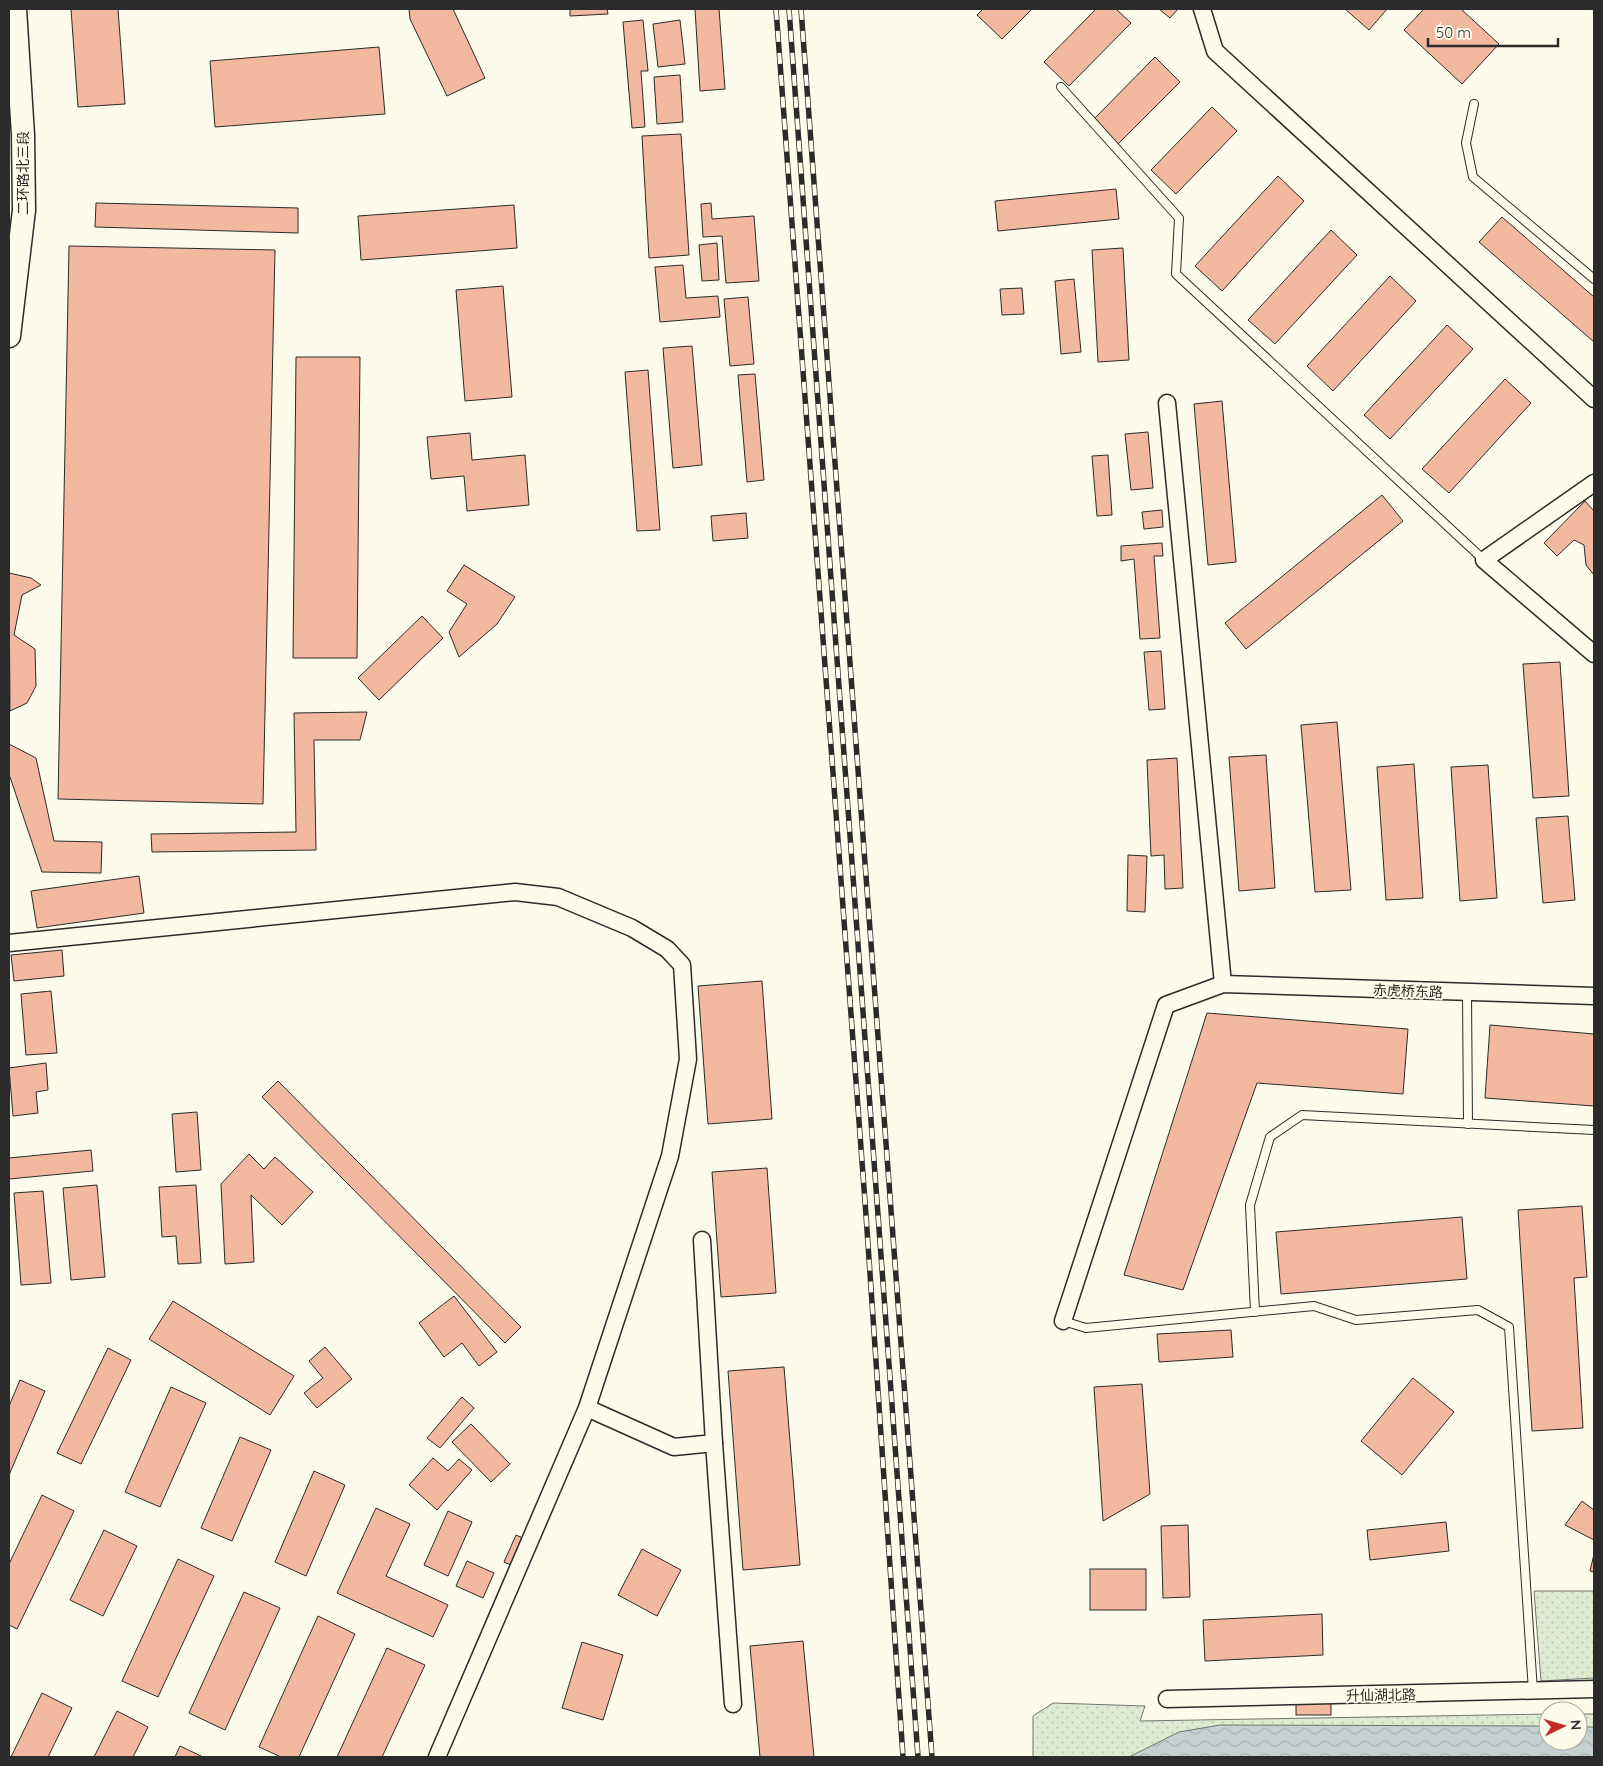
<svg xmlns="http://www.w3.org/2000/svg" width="1603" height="1766" viewBox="0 0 1603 1766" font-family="Quicksand,'Noto Sans SC',sans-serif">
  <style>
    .park { fill: url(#park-dots); stroke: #74746e }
    .water { fill: url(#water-waves); stroke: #74746e }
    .building { fill: #f2b8a0; stroke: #2b2b2b }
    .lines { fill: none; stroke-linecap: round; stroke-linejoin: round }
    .service-casing { stroke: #2b2b2b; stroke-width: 10 }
    .minor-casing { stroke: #2b2b2b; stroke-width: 19 }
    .secondary-casing { stroke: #2b2b2b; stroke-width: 25 }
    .service { stroke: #fdfbea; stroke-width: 8 }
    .minor { stroke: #fdfbea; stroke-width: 16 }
    .secondary { stroke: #fdfbea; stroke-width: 22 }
    .rail-casing { stroke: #2b2b2b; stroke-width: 5.5 }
    .rail { stroke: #fdfbea; stroke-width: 4; stroke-dasharray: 11; stroke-linecap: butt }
    .labels { text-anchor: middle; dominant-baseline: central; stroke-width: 4; stroke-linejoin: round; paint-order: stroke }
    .street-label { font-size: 14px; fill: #2b2b2b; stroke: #fdfbea }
  </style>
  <defs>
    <pattern id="park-dots" width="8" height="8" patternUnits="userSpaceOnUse" patternTransform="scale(1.25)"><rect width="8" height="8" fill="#deebd1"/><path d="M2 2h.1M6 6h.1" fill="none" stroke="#bfcab4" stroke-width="1.8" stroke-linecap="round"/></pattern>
    <pattern id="water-waves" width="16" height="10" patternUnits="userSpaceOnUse" patternTransform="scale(1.25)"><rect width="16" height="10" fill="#c7d0d0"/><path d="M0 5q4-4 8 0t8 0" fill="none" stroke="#abb3b3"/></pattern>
  </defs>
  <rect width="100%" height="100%" fill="#fdfbea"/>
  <g class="park">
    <polygon points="1534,1591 1594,1591 1594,1678 1541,1681"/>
    <polygon points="1053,1703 1145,1706 1140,1721 1548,1714 1548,1741 1578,1741 1578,1714 1594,1714 1594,1757 1033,1757 1033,1716"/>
  </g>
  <polygon class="water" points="1220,1725 1548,1726 1548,1741 1578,1741 1578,1727 1594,1727 1594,1757 1129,1757 1179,1732"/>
  <g class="building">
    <polygon points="71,9 118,9 125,104 78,107"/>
    <polygon points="409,9 453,9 485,78 447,96 410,19"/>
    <polygon points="570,9 607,9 608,14 570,16"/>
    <polygon points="695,9 719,9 725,89 700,91"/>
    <polygon points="983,9 1032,9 1002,39 977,15"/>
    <polygon points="1096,9 1116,9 1131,23 1069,86 1044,62"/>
    <polygon points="1159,9 1178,9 1170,18"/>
    <polygon points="1345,9 1387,9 1369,30"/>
    <polygon points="1424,9 1461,9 1499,44 1462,84 1404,30"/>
    <polygon points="643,20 648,71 641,71 645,127 632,128 623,22"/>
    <polygon points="680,20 685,64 658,67 653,24"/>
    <polygon points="379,47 385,114 215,127 210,61"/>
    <polygon points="1155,57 1180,82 1118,144 1093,120"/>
    <polygon points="680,75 683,122 657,124 654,77"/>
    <polygon points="1212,107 1237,131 1176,194 1151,170"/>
    <polygon points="681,134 689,255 649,258 642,136"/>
    <polygon points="1278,176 1304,201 1222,291 1195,266"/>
    <polygon points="1116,189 1119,219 998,231 995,201"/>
    <polygon points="96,203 298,208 298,233 95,227"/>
    <polygon points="711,203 712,219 754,216 759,281 726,283 722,236 703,237 701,204"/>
    <polygon points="514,205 517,248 361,260 358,216"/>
    <polygon points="1502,217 1594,297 1594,342 1479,242"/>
    <polygon points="1331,230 1357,255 1275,344 1248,320"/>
    <polygon points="717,243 719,280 702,281 699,245"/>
    <polygon points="69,246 275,250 263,804 58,799"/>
    <polygon points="1123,248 1129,360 1098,362 1092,250"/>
    <polygon points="683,265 686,298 718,296 720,317 660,322 655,267"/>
    <polygon points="1390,276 1416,301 1333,391 1307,366"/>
    <polygon points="1074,279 1081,352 1061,354 1055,281"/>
    <polygon points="503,286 512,397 465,401 456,290"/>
    <polygon points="1022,288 1024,314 1002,315 1000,289"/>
    <polygon points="748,297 754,364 730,366 724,299"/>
    <polygon points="1447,325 1473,349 1390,439 1364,415"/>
    <polygon points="692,346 702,465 673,468 663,348"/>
    <polygon points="296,357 360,357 357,658 293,658"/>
    <polygon points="648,370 660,530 637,531 625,372"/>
    <polygon points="755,374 764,480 747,482 738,375"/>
    <polygon points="1505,379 1531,403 1449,493 1422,469"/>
    <polygon points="1222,401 1236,562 1208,565 1194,404"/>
    <polygon points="1148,432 1153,488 1131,490 1125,434"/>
    <polygon points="470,433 472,460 525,455 529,505 467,511 464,476 431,479 427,437"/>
    <polygon points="1108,455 1112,515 1097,516 1092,456"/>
    <polygon points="1382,495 1403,521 1246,649 1225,623"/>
    <polygon points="1585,501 1594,511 1594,575 1586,565 1584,545 1574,540 1557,556 1544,543"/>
    <polygon points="1162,510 1163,527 1144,529 1142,512"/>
    <polygon points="746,513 748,538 713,541 711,516"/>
    <polygon points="1162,543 1163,556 1154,556 1160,638 1140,639 1134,559 1121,561 1121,546"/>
    <polygon points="464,565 515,597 497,624 459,657 449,632 467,604 447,591"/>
    <polygon points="9,573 31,578 41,585 22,595 14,635 35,649 36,686 27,703 10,711"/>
    <polygon points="422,616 443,638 379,700 358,678"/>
    <polygon points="1161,651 1165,709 1149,710 1144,652"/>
    <polygon points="1560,662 1569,796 1533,798 1523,664"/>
    <polygon points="367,712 360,740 314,740 316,850 152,852 151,834 296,832 294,713"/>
    <polygon points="1337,722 1351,890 1315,892 1301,725"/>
    <polygon points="9,744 36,758 54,841 102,842 101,873 42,872 9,774"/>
    <polygon points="1266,755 1275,888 1239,891 1229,757"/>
    <polygon points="1177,758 1183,888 1165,889 1164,855 1151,856 1147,760"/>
    <polygon points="1414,764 1423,898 1386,900 1377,767"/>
    <polygon points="1488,765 1497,898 1460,901 1451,767"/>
    <polygon points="1568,816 1575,900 1543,903 1536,818"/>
    <polygon points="1128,855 1147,856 1145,912 1127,911"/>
    <polygon points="139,876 144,913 37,928 31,891"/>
    <polygon points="62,950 64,976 14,981 11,955"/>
    <polygon points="762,981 772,1119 708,1124 698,986"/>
    <polygon points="51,991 57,1053 26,1055 21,994"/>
    <polygon points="1207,1013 1408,1029 1403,1094 1257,1083 1183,1290 1124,1275"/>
    <polygon points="1490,1025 1594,1034 1594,1106 1485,1098"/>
    <polygon points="46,1063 48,1090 36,1092 38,1113 13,1116 9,1068"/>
    <polygon points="278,1081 521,1327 505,1343 262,1097"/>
    <polygon points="197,1112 201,1170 176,1172 172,1114"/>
    <polygon points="91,1150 93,1171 9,1179 9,1158"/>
    <polygon points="249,1154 264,1169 275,1157 313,1192 282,1225 251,1195 254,1262 225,1264 221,1184"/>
    <polygon points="767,1168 776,1293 721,1297 712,1172"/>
    <polygon points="97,1185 105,1277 71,1280 63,1188"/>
    <polygon points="196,1185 201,1263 178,1264 176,1236 162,1237 159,1187"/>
    <polygon points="43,1191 51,1283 21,1285 14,1193"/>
    <polygon points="1582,1206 1587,1277 1574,1278 1583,1428 1532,1431 1518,1210"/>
    <polygon points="1462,1217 1467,1279 1281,1294 1276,1232"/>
    <polygon points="454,1296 497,1352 479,1366 462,1343 444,1357 419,1323"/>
    <polygon points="173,1301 294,1376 270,1415 149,1339"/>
    <polygon points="1231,1330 1233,1357 1159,1362 1157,1334"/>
    <polygon points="325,1347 352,1379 317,1408 304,1393 323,1378 309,1361"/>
    <polygon points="108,1348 131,1360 81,1464 57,1453"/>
    <polygon points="784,1367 800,1565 743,1570 728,1371"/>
    <polygon points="1413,1378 1454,1412 1402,1475 1361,1441"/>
    <polygon points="20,1380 45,1391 9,1475 9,1406"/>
    <polygon points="1142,1384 1150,1494 1103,1521 1094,1387"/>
    <polygon points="171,1387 206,1403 160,1507 125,1492"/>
    <polygon points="462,1397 474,1408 440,1448 427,1438"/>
    <polygon points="471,1424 510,1464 491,1482 452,1442"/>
    <polygon points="240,1437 271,1450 232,1541 201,1528"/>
    <polygon points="433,1458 448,1471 459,1459 472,1470 437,1510 409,1485"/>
    <polygon points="314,1471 345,1485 306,1576 275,1562"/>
    <polygon points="42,1495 74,1511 17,1629 9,1625 9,1564"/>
    <polygon points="1582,1501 1594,1510 1594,1540 1565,1525"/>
    <polygon points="376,1508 410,1524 386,1576 448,1605 433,1637 337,1593"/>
    <polygon points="448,1511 472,1522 448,1576 424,1565"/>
    <polygon points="1446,1522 1449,1551 1370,1560 1367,1530"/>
    <polygon points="1188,1525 1190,1597 1163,1598 1161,1526"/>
    <polygon points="104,1530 137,1546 103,1616 70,1600"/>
    <polygon points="516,1535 525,1539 513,1566 504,1562"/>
    <polygon points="642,1549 681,1570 657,1616 618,1595"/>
    <polygon points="1594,1554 1594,1572 1590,1571"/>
    <polygon points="178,1559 214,1576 158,1697 122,1681"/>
    <polygon points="467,1561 494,1573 483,1598 456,1586"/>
    <rect x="1090" y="1569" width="56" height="41"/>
    <polygon points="244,1592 280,1608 225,1730 189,1713"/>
    <polygon points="1322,1614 1323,1655 1205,1661 1203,1620"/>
    <polygon points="318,1616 355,1634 299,1757 281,1757 259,1747"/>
    <polygon points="803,1641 814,1757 760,1757 750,1646"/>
    <polygon points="582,1642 623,1655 603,1720 562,1708"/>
    <polygon points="387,1648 425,1665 382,1757 337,1757"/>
    <polygon points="42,1693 72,1708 48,1757 11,1757"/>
    <rect x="1296" y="1700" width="35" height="15"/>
    <polygon points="117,1711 148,1727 133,1757 94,1757"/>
    <polygon points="180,1746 203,1757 175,1757"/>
  </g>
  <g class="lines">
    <defs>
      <g id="service">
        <polyline points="1061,87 1179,218 1176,274 1484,560"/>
        <polyline points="1474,104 1466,143 1473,177 1594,279"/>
        <polyline points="1467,994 1468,1124"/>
        <polyline points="1255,1312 1250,1205 1270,1137 1302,1115 1594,1130"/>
        <polyline points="1063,1321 1086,1328 1314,1306 1356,1320 1478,1310 1509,1327 1533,1691"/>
      </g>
      <g id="minor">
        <polyline points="1202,9 1215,51 1594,399"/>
        <polyline points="1167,403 1223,984"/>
        <polyline points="1594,483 1484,560 1594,654"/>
        <polyline points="9,943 515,892 558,897 632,928 667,949 682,965 688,1059 670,1156 587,1408 437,1757"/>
        <polyline points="702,1240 714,1443 733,1704"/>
        <polyline points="1063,1321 1166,1005 1223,984 1594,996"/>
        <polyline points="587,1408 674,1447 714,1443"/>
        <polyline points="1167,1699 1594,1689"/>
      </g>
      <polyline id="secondary" points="9,336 24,210 23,135 15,9"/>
    </defs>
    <use href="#service" class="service-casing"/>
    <use href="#minor" class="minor-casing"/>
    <use href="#secondary" class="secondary-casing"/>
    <use href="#service" class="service"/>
    <use href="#minor" class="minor"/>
    <use href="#secondary" class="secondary"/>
    <defs>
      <g id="rail">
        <polyline points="776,9 866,1215 903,1757"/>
        <polyline points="789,9 918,1757"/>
        <polyline points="801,9 932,1757"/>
      </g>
    </defs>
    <use href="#rail" class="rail-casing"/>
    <use href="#rail" class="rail"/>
  </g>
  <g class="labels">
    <g class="street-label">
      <text transform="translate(23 173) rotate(-90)">二环路北三段</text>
      <text transform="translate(1408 991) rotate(2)">赤虎桥东路</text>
      <text transform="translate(1381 1695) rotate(-1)">升仙湖北路</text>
    </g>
  </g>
  <rect width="1603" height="1766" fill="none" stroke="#2b2b2b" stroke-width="20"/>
  <g transform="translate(1563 1726) rotate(85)"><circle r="24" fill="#fdfbea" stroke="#a9a89e"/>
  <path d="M0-4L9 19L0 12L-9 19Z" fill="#c62828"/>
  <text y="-8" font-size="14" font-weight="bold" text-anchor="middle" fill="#2b2b2b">N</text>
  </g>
  <path d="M1428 38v8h130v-8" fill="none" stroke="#2b2b2b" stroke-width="2.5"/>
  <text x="1436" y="38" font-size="15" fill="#2b2b2b" stroke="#fdfbea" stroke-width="4" paint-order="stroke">50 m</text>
</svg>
